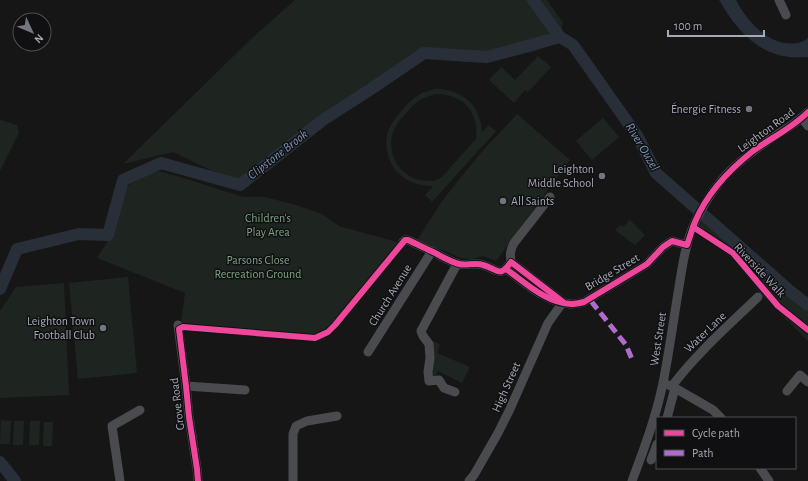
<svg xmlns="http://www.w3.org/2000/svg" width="808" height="481" viewBox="0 0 808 481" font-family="'Alegreya Sans',sans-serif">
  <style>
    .green { fill: #1e2520; fill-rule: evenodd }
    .water { fill: #292f38 }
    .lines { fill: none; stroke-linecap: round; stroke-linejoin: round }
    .river { stroke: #292f38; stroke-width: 12 }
    .minor { stroke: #4a4b4f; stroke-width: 9 }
    .quiet { stroke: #b06ccc; stroke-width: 5; stroke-dasharray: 10 5; stroke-linecap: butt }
    .cycleway-casing { stroke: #101012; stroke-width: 8 }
    .cycleway { stroke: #ed469a; stroke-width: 6 }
    .poi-dot { fill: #74767f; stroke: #101012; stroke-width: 1.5 }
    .labels { text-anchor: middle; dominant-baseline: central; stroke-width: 3; stroke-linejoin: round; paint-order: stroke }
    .poi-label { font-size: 12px; fill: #a6aab7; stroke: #101012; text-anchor: end }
    .street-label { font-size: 12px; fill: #a6aab7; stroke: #101012 }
    .park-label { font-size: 12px; fill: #7da383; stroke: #101012 }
    .water-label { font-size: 13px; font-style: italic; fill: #7c94b3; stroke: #101012 }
  </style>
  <rect width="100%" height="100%" fill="#161616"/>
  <g class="green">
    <polygon points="295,0 547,0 563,23 558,43 532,52 486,63 424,59 374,94 326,123 297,144 265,171 244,186 173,152 123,164 251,39"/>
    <polygon points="538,56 551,67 528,92 525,90 514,103 489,80 501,67 515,80"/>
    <path d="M436,89c28,1 44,16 46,43l7,-7 7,6 -64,71 -7,-7 8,-9c-23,0 -42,-12 -46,-36 -1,-6 -1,-12 1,-18 3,-9 9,-16 15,-23 10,-11 18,-18 33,-20zM437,94c27,1 42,18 39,45 -9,10 -18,20 -27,30 -3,3 -7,9 -11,10 -3,2 -8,2 -12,2 -23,-1 -39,-24 -34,-45 2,-10 8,-16 14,-23 10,-11 16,-16 31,-19z"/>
    <polygon points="517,114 570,160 496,261 483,256 471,259 461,258 445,251 438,249 417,240 442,201 478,156"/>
    <polygon points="603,118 619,137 592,160 576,141"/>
    <polygon points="0,120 17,125 19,133 0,171"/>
    <polygon points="159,171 187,179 243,197 265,197 296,205 322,214 339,226 404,244 334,330 325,338 315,342 270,337 184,331 181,325 185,293 97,258 110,238 126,187 141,176 151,172"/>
    <polygon points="704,216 789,292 808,307 808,341 763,296 733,259 696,232"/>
    <polygon points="630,220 645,235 635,245 615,230 620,225 623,227"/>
    <polygon points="128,277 137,373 78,379 69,283"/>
    <polygon points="64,283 69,395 0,398 0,311 16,287"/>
    <polygon points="430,340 440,344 437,353 470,367 462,383 438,371 434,379 433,378"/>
    <polygon points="1,420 11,421 10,444 0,444"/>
    <polygon points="14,421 24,421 23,445 13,445"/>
    <polygon points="30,421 40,421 39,445 29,445"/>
    <polygon points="44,422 53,422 52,446 43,446"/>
  </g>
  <path class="water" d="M719,0h17c10,19 26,38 48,43 9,1 17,1 24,-5v19c-6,0 -13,1 -19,0 -34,-4 -54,-30 -70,-57z"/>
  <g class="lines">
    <g class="river">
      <polyline points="533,0 560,37 573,45 638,137 656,173 790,291 808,305"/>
      <polyline points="0,289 17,249 79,234 108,235 123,180 161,163 240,185 323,120 371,89 424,53 487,57 560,37"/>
      <polyline points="0,462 15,481"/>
    </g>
    <g class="minor">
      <polyline points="779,0 786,15"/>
      <polyline points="802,118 808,126"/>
      <path d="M403,242l2,-2h3c8,4 15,7 23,11 9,4 17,10 28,13 7,2 17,-2 24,1 15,4 16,14 28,-3l48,37"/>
      <path d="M511,262c-1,-8 -1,-12 3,-19l36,-46"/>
      <path d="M506,269c20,14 40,34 65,35 4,0 9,-1 13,-2l63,-38 16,-17 9,-6 15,4"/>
      <polyline points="178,325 186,386 189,417 197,469 198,481"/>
      <polyline points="368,352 432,251"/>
      <polyline points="666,384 675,388 713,410 721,418"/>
      <polyline points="186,386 245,390"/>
      <path d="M672,386c25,-33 56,-60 86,-89"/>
      <polyline points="787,391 800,375 808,382"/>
      <polyline points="455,392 444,388 439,380 429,381 428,372 430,358 429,344 423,336 421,331 457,264"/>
      <polyline points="667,418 675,388"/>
      <polyline points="651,460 657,444"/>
      <polyline points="760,468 769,481"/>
      <polyline points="120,481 112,426 140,410"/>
      <polyline points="293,481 293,434 296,426 307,421 337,416"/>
      <polyline points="469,481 474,475 498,433 510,409 548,323 563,302"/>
      <path d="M632,481c12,-32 24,-64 31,-98 6,-30 10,-60 15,-90 4,-24 7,-50 18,-73 7,-14 15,-27 24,-38 15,-19 41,-37 61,-50 10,-6 19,-12 27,-20"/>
    </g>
    <polyline class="quiet" points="591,301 626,345 632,359"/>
    <defs>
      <g id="cycleway">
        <polyline points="693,227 733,253 778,306 808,330"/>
        <path d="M506,269c20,14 40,34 65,35 4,0 9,-1 13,-2l63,-38 16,-17 9,-6 15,4c3,-8 5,-16 8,-23 12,-29 34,-52 58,-71 18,-13 39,-23 55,-39"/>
        <path d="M198,481l-1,-12 -8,-52 -3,-31 -7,-57 4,-2 132,11 13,-6 7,-7 70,-85h3c8,4 15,7 23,11 9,4 17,10 28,13 7,2 17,-2 24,1 15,4 16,14 28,-3l52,40"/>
      </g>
    </defs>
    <use href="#cycleway" class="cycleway-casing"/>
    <use href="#cycleway" class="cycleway"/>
  </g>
  <g class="poi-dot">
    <circle cx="749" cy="109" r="4"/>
    <circle cx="602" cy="176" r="4"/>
    <circle cx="503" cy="201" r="4"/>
    <circle cx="103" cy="328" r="4"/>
  </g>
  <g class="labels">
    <g class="poi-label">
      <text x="741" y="109">Énergie Fitness</text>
      <text x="594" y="169">Leighton<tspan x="594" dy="14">Middle School</tspan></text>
      <text x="511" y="201" text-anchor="start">All Saints</text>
      <text x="95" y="321">Leighton Town<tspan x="95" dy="14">Football Club</tspan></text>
    </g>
    <g class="street-label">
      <text transform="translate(766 130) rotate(-36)">Leighton Road</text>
      <text transform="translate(760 270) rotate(47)">Riverside Walk</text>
      <text transform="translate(612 272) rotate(-31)">Bridge Street</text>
      <text transform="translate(390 295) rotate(-58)">Church Avenue</text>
      <text transform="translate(705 332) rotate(-44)">Water Lane</text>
      <text transform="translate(658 339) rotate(-81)">West Street</text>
      <text transform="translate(506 387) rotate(-66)">High Street</text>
      <text transform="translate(177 404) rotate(-97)">Grove Road</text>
    </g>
    <g class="park-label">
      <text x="268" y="218">Children's<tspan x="268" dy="14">Play Area</tspan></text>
      <text x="258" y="260">Parsons Close<tspan x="258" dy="14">Recreation Ground</tspan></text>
    </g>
    <g class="water-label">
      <text transform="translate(642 147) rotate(59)">River Ouzel</text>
      <text transform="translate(278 155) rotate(-38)">Clipstone Brook</text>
    </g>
  </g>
  <rect x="656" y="417" width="140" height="52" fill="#101012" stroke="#4c4e54"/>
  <rect x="664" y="430" width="20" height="6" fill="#ed469a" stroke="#4c4e54"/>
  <text x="692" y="437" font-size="12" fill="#a6aab7">Cycle path</text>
  <rect x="664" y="450" width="20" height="6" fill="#b06ccc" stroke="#4c4e54"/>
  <text x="692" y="457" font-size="12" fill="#a6aab7">Path</text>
  <g transform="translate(32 32) rotate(134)"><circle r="19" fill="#101012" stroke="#4c4e54"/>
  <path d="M0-3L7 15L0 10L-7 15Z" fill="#74767f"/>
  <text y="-6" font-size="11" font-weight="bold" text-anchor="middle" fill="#a6aab7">N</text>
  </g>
  <path d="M668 30v6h96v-6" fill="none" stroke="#a6aab7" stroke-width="2"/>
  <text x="674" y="30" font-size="12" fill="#a6aab7" stroke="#101012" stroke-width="3" paint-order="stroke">100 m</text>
</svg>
